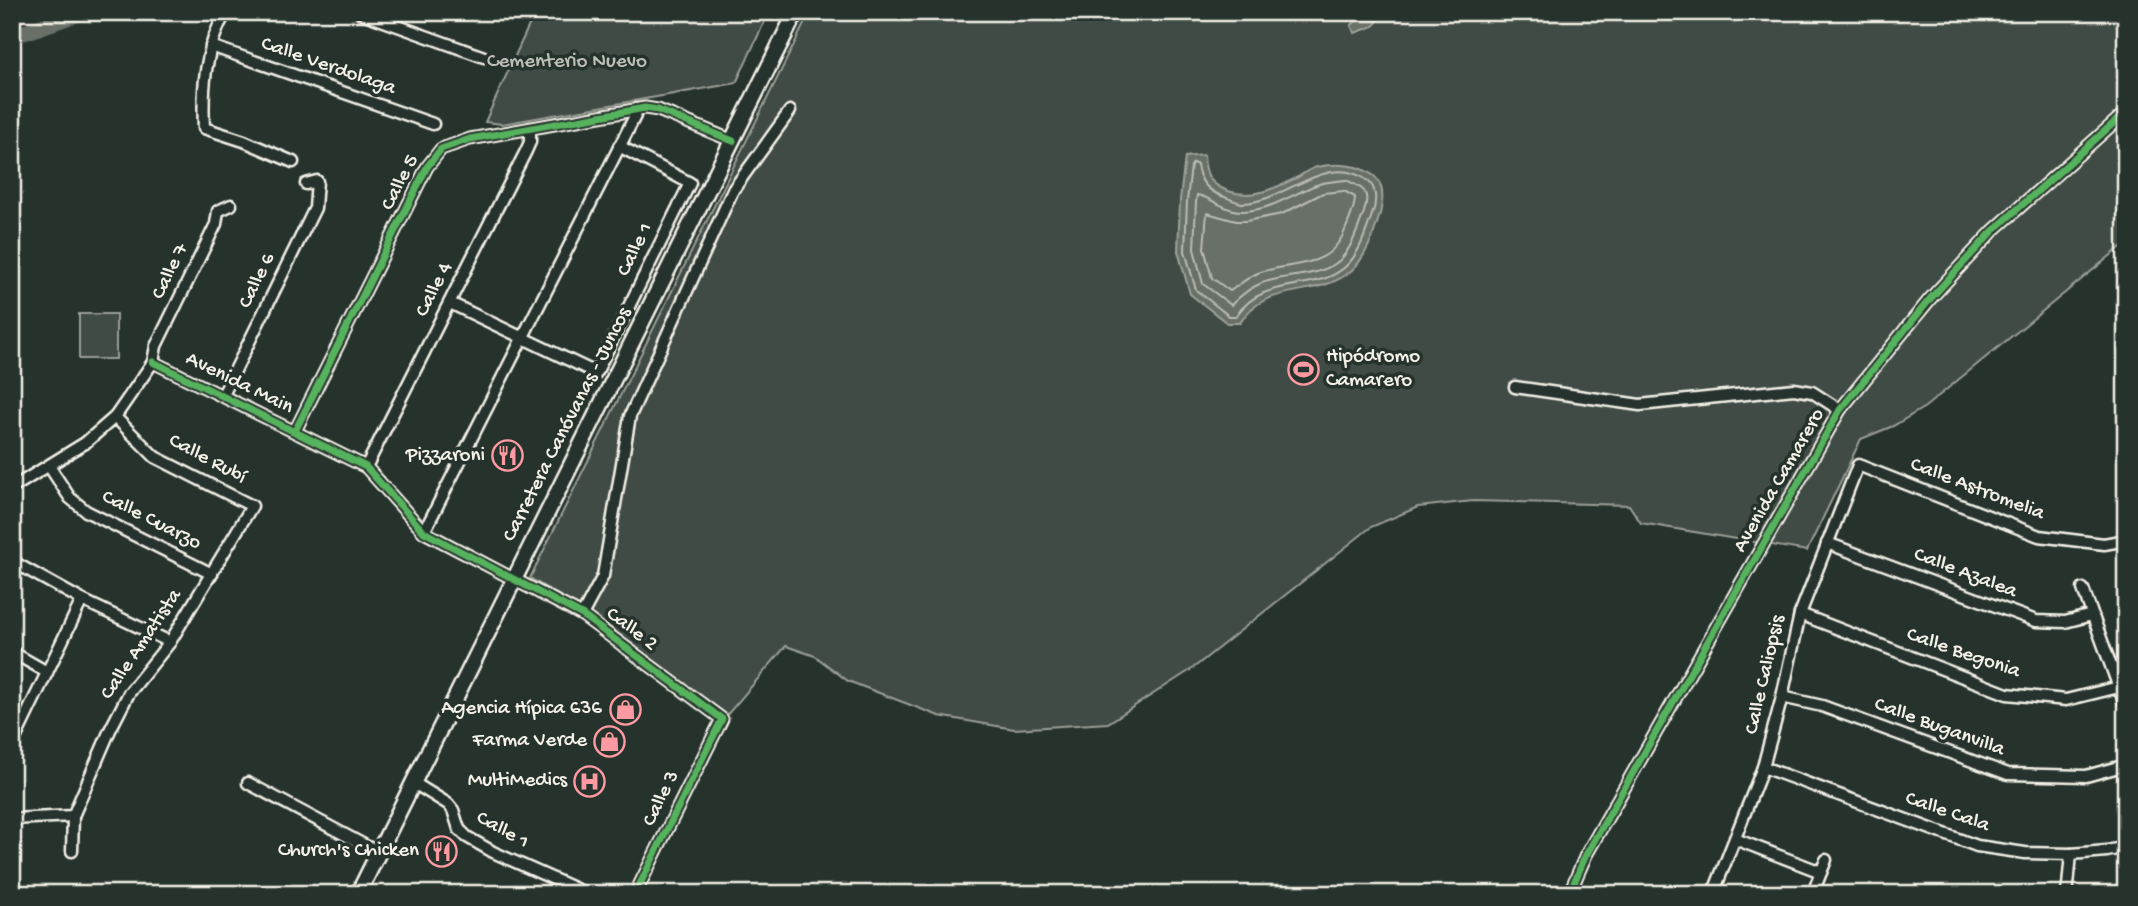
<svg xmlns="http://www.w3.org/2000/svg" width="2138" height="906" viewBox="0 0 2138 906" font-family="'Gochi Hand',sans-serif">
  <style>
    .green { fill: #414b45; stroke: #9a9e96; stroke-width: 2 }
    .water { fill: #676f68; stroke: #9fa39b; stroke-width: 2 }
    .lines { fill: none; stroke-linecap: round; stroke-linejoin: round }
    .shore { stroke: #bcbdb5; stroke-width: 2 }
    .river { stroke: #676f68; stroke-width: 16 }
    .street-casing { stroke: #f4f1e8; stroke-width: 15 }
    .secondary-casing { stroke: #f4f1e8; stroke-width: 19 }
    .street { stroke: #26332d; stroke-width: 10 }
    .secondary { stroke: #26332d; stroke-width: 14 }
    .cycleway-casing { stroke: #26332d; stroke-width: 11 }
    .cycleway { stroke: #56b35d; stroke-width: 7 }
    .labels { text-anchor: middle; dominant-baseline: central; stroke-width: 7; stroke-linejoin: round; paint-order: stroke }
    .park-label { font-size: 21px; fill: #bebfb7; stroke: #26332d }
    .street-label { font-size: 21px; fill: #f4f1e8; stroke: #26332d }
    .poi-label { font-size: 21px; fill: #f4f1e8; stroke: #26332d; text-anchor: end }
  </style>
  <rect width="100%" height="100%" fill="#26332d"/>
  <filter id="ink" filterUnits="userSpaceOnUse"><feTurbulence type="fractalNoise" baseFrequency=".0143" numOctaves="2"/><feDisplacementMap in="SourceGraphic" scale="14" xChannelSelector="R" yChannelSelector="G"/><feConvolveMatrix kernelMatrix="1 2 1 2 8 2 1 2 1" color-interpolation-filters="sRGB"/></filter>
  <g filter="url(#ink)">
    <g class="green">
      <polygon points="535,12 769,12 736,83 502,124 485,122"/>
      <polygon points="810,12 2126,12 2126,243 1925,407 1893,426 1861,439 1807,551 1641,523 1629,505 1473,501 1418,507 1371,527 1192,669 1108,723 1014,729 939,716 848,681 815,656 786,646 727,715 602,622 530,578"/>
      <rect x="79" y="314" width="37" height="45"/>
    </g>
    <g class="water">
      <polygon points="1364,12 1384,12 1374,26 1355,33 1351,26"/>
      <path d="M1204,155c1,19 5,29 24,36 25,9 47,-3 70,-14 6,-4 12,-8 19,-10 19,-4 40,-3 56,8 12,9 10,27 7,39 -6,20 -15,48 -33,60 -34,25 -83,8 -107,49h-13l-37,-29 -12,-43 2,-51 5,-43z"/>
    </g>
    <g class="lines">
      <g class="shore">
        <path d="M1193,163l4,2c2,15 11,26 25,31 6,2 14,6 20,7 43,0 85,-53 126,-22 10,8 8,24 4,34 -7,18 -12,39 -27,52 -30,27 -81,7 -109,49h-7l-33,-26 -11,-39 2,-50 4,-35z"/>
        <path d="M1346,180c17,8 25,11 18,32 -6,16 -12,36 -24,48 -20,18 -55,14 -78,23 -11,4 -23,14 -31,22l-28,-21 -9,-35 2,-47 1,-7c14,2 29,17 46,16 30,-1 50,-18 76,-27 8,-3 18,-3 27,-4z"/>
        <path d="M1344,191l11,6c0,11 -5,21 -9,31 -17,44 -51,32 -88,45 -10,4 -19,12 -28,18l-18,-13 -8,-30 3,-35 29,8h10l36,-7 41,-21z"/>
      </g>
      <polyline class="river" points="12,33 26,32 83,12"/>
      <defs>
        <g id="street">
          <path d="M226,12c-21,35 -24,76 -22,116l40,13 49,21"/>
          <polyline points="359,12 484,57"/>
          <polyline points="211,46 433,124"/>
          <polyline points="450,303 596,373 690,183 619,146"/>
          <polyline points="153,362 366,467 424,532 582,615 722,719 635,894"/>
          <polyline points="1515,387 1640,405 1794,389 1812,392 1840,410"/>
          <polyline points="223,395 315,208 317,181 306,184"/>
          <polyline points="295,431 427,167 441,149 470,139 645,108 658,110 733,141"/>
          <polyline points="49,466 70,498 86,511 212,574"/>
          <polyline points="366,467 526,151 530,142 530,128"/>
          <polyline points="12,488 85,443 115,417 153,362 156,346 216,224 218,211 231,205"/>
          <polyline points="424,532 635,116 636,109"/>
          <polyline points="1827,543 2036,621 2065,622 2092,615"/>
          <polyline points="12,556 17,564 82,600 170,642"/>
          <polyline points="2083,589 2126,707"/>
          <polyline points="1800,614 2007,694 2066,700 2119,687"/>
          <polyline points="582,615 603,576 630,416 733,190 790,111"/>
          <polyline points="12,652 47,672"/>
          <polyline points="1782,697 1822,706 2008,774 2086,776 2126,765"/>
          <polyline points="12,745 82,600"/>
          <polyline points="1763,767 1977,846 2025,853 2071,854 2107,851 2126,847"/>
          <polyline points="248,783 379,853"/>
          <polyline points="414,783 448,804 453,810 459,829 467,837 493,852 587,894"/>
          <polyline points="12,819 73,816"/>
          <polyline points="1735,839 1821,872"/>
          <polyline points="72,851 73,816 110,730 129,693 170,642 252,506 155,457 115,417"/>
          <polyline points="1816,885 1826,860"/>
          <polyline points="1569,894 1586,855 1840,410 1930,299 1993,231 2126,112"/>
          <polyline points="1713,894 1763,767 1782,697 1800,614 1858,465 2039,536 2104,544 2126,540"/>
          <polyline points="2066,894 2068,886 2071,854"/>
        </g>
        <polyline id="secondary" points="358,894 796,12"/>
      </defs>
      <use href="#street" class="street-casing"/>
      <use href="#secondary" class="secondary-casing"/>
      <use href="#street" class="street"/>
      <use href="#secondary" class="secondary"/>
      <defs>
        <g id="cycleway">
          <polyline points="153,362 366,467 424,532 582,615 722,719 635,894"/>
          <polyline points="295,431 427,167 441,149 470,139 645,108 658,110 733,141"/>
          <polyline points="1569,894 1586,855 1840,410 1930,299 1993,231 2126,112"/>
        </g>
      </defs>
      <use href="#cycleway" class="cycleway-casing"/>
      <use href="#cycleway" class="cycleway"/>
    </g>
  </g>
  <defs>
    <symbol id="stadium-ring" viewBox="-11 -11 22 22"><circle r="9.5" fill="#26332d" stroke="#ff9aa2" stroke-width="1.5"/><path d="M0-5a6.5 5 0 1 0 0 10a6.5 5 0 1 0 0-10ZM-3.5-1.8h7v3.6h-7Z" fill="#ff9aa2"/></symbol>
    <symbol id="restaurant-ring" viewBox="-11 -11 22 22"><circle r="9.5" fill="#26332d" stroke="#ff9aa2" stroke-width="1.5"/><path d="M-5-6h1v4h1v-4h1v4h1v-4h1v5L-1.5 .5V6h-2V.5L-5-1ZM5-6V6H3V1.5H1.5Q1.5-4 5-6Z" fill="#ff9aa2"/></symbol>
    <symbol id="shop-ring" viewBox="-11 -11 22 22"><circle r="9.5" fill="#26332d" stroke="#ff9aa2" stroke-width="1.5"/><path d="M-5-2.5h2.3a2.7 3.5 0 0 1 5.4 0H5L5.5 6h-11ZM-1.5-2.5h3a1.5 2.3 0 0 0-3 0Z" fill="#ff9aa2"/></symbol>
    <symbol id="hospital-ring" viewBox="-11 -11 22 22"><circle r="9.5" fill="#26332d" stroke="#ff9aa2" stroke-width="1.5"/><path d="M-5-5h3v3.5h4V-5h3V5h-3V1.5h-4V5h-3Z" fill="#ff9aa2"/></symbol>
  </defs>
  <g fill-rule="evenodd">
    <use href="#stadium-ring" x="1286" y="352" width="35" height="35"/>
    <use href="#restaurant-ring" x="490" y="438" width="35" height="35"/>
    <use href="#shop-ring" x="608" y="692" width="35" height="35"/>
    <use href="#shop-ring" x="592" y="724" width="35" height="35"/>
    <use href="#hospital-ring" x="572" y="764" width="35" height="35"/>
    <use href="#restaurant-ring" x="424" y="834" width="35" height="35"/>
  </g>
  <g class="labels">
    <g class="park-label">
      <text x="567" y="62">Cementerio Nuevo</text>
    </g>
    <g class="street-label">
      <text transform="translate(328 67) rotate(19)">Calle Verdolaga</text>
      <text transform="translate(401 183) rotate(-63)">Calle 5</text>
      <text transform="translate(636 250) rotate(-64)">Calle 1</text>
      <text transform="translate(171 272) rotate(-64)">Calle 7</text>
      <text transform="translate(258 281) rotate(-64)">Calle 6</text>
      <text transform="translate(435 290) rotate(-63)">Calle 4</text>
      <text transform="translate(239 384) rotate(26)">Avenida Main</text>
      <text transform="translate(568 425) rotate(-63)">Carretera Canóvanas - Juncos</text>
      <text transform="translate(207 460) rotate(28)">Calle Rubí</text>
      <text transform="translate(1780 481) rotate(-60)">Avenida Camarero</text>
      <text transform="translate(1977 490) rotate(21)">Calle Astromelia</text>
      <text transform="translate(151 521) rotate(27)">Calle Cuarzo</text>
      <text transform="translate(1965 574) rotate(21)">Calle Azalea</text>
      <text transform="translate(631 630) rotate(37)">Calle 2</text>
      <text transform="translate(142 645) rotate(-56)">Calle Amatista</text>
      <text transform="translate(1963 654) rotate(19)">Calle Begonia</text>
      <text transform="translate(1766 675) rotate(-77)">Calle Caliopsis</text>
      <text transform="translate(1939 728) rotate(20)">Calle Buganvilla</text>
      <text transform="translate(662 799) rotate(-64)">Calle 3</text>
      <text transform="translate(1947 813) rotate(19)">Calle Cala</text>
      <text transform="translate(502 831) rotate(29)">Calle 1</text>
    </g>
    <g class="poi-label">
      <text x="1326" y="357" text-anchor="start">Hipódromo<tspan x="1326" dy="24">Camarero</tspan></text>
      <text x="485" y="456">Pizzaroni</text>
      <text x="602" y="709">Agencia Hípica 636</text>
      <text x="587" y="741">Farma Verde</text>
      <text x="567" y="781">MultiMedics</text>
      <text x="419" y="851">Church's Chicken</text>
    </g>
  </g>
  <rect width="2138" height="906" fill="none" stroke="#26332d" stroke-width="42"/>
  <rect x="21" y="21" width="2096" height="864" fill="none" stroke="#f4f1e8" stroke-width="2.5" filter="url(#ink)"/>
</svg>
